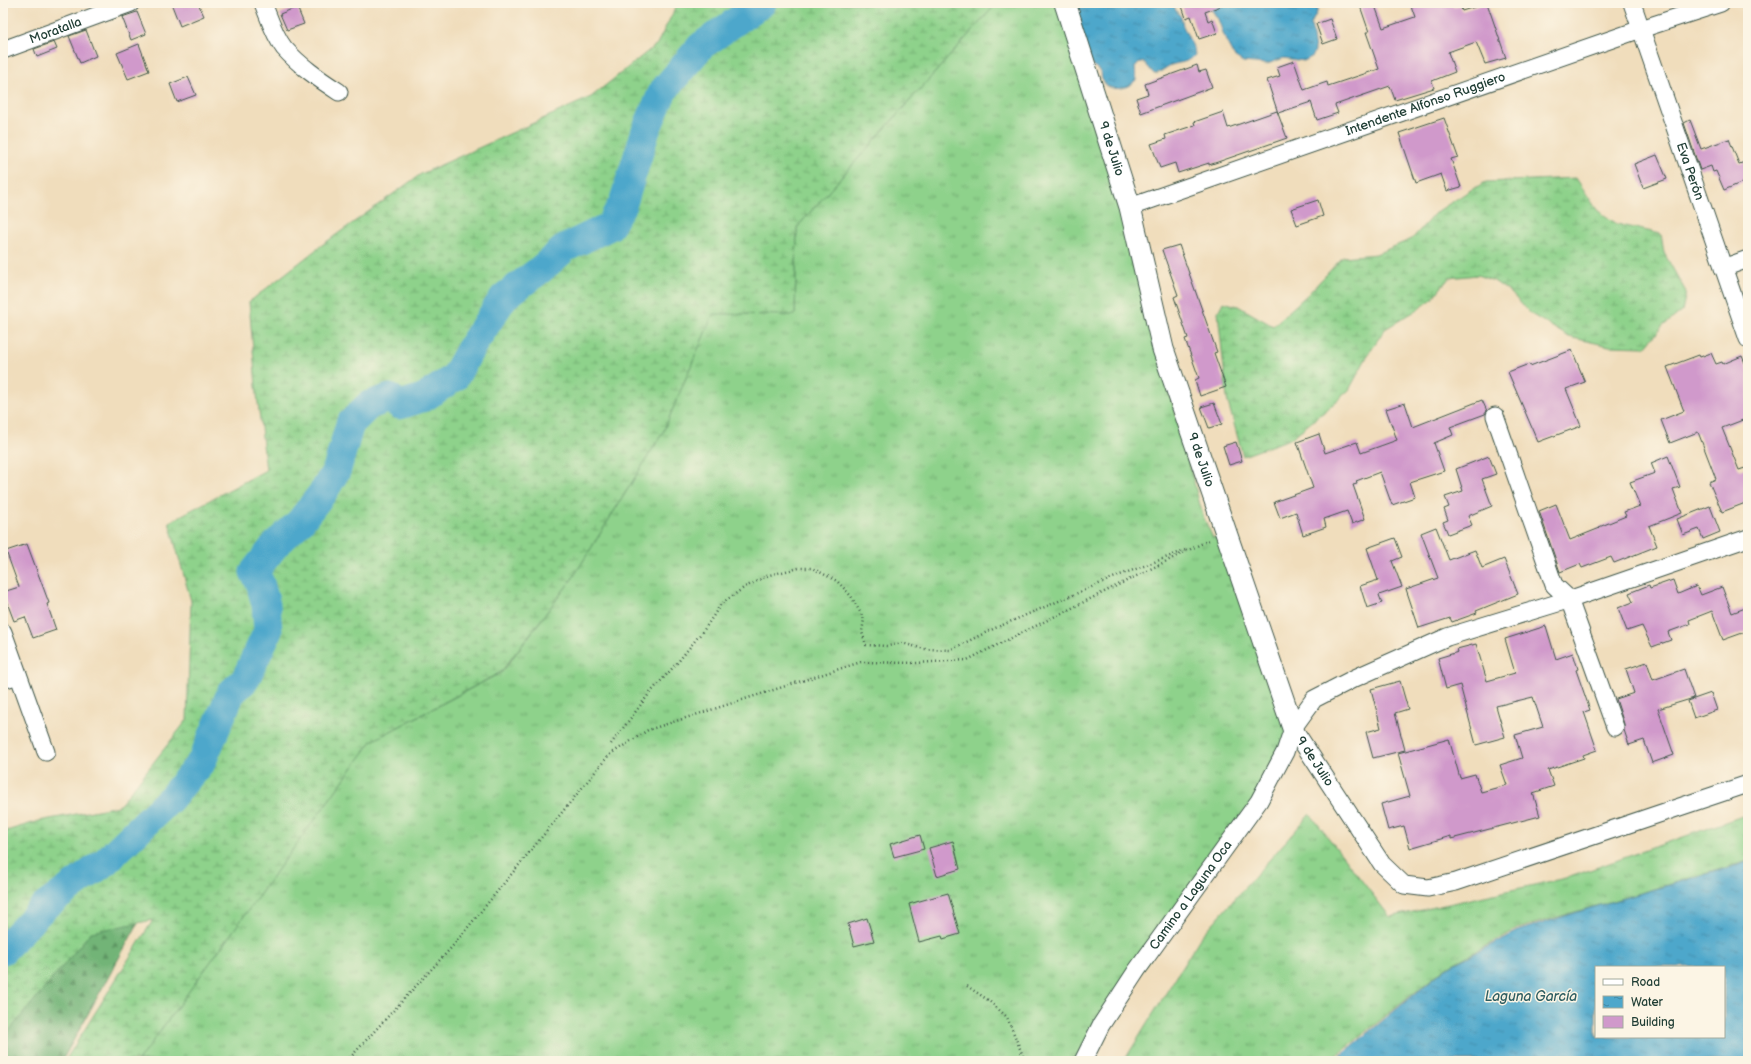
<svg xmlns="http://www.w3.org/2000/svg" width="1751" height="1064" viewBox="0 0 1751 1064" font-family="'Balsamiq Sans',sans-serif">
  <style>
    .grass { fill: url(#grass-tufts); stroke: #568860 }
    .forest { fill: url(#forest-firs); stroke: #487856 }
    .wetland { fill: url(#wetland-marsh); stroke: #568860 }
    .water { fill: url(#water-ripples); stroke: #367280; fill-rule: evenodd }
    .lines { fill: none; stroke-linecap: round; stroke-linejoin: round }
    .river { stroke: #4ea7cb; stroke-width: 29 }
    .building { fill: #d099cb }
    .minor-casing { stroke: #3e5548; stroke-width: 19 }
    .major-casing { stroke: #3e5548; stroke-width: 23 }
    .path { stroke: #3e5548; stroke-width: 2.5; stroke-dasharray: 1 3; stroke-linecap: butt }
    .minor { stroke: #fff; stroke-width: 17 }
    .major { stroke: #fff; stroke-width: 21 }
    .labels { text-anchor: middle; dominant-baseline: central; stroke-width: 3; stroke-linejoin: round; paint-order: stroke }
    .street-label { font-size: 13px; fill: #1f3d34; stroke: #fcf5e5 }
    .water-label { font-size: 14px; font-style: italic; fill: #2d5d61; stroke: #fcf5e5 }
  </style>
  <defs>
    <pattern id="grass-tufts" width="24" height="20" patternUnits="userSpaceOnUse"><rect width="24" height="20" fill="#8ed28b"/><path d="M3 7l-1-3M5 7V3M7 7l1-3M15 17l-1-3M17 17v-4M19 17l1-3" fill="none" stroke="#73ac72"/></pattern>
    <pattern id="forest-firs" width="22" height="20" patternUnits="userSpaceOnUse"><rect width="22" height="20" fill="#72b477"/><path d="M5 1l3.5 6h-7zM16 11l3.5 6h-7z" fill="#5d9462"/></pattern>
    <pattern id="wetland-marsh" width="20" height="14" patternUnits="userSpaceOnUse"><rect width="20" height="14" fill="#8ed28b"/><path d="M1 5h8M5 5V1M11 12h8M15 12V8" fill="none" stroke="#73ac72"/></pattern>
    <pattern id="water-ripples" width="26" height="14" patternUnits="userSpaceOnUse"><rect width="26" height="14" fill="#4ea7cb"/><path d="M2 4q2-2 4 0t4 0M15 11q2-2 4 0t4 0" fill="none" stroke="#4089a6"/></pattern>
  </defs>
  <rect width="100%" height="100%" fill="#fcf5e5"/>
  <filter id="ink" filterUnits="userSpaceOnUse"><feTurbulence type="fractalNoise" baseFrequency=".025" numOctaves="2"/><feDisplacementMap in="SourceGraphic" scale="8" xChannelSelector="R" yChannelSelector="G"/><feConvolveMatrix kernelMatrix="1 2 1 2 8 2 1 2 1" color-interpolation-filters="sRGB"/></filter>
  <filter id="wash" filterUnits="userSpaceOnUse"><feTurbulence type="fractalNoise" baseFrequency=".012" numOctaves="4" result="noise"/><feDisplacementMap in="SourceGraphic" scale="16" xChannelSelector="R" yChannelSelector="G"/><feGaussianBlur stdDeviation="0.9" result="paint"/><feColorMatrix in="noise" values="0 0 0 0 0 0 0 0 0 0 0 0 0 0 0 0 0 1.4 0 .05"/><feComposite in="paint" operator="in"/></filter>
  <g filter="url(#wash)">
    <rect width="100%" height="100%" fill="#f0ddbc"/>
    <g class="grass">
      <polygon points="997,3 1065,3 1203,516 1213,538 1225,533 1293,728 1285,752 1083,1061 138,1061 372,741 502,672 572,579 663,432 713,313 795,315 797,227"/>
      <polygon points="1310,814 1390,917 1570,877 1748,814 1748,861 1517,929 1445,968 1330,1061 1124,1061 1200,938"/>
    </g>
    <polygon class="forest" points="140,920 62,1061 3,1061 3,1038 91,932"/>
    <g class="wetland">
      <polygon points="678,3 997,3 797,227 795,315 713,314 663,432 572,579 501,672 372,741 138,1061 65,1061 153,920 91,932 3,1038 3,832 39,821 119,806 187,720 191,601 169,522 266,470 256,386 249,302 322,245 421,174 591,97 657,44"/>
      <polygon points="1576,178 1597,210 1617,224 1661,234 1664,253 1686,292 1682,311 1663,326 1645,347 1609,346 1569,337 1531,314 1511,293 1494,281 1477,275 1449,278 1431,300 1417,310 1385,329 1370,351 1349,390 1324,412 1290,439 1243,456 1227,399 1218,312 1223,302 1238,306 1273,326 1308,294 1343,257 1376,254 1412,239 1435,213 1469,191 1486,182"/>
    </g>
    <g class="water">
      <path d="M1072,3h102l1,6 6,8 2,9 11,23 1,6c-7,8 -15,7 -24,10 -7,3 -10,8 -17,9l-9,-11 -6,-1 -4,5 1,13c-8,9 -27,14 -34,-1 -1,-1 0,-4 -1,-6 -2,-4 -8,-6 -10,-11 -8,-19 -12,-40 -19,-59z"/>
      <polygon points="1207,3 1315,3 1318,10 1311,24 1315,50 1313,56 1304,61 1284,58 1267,64 1243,62 1234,56 1226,41 1218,19"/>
      <path d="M1748,862v199h-414l112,-93 72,-37 82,-26zM1596,967h128v70h-128z"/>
    </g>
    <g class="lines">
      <polyline class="river" points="3,950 44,907 105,862 171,798 202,761 231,693 245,680 268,631 266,605 260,583 254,572 276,544 300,522 324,491 337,469 350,424 369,405 390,398 400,405 425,397 455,377 472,346 504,297 540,270 565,248 610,226 623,203 646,130 663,91 701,46 762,3"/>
    </g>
    <g id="blocks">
      <g class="building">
        <polygon points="171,3 198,3 204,16 180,26"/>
        <polygon points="1181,3 1224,3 1224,5 1205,12 1208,21 1212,19 1217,33 1199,39 1191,16 1186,18"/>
        <polygon points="1359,3 1374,3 1383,28 1415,17 1410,3 1452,3 1453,7 1460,5 1462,11 1487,3 1506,58 1485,64 1476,42 1448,52 1455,72 1432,81 1434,88 1395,100 1390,86 1335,105 1338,113 1317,120 1311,102 1278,113 1267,80 1280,76 1277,67 1294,61 1304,90 1327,82 1328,86 1379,69 1366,32 1369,32"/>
        <polygon points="297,7 304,24 287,30 280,14"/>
        <polygon points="137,12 146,34 131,40 122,17"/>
        <polygon points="1330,19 1337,39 1323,44 1316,24"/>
        <polygon points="86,30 96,56 80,63 69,36"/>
        <polygon points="54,42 57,49 37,57 34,49"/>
        <polygon points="139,44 149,71 128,79 117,53"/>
        <polygon points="1197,65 1199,72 1206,70 1212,87 1141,113 1136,98 1148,94 1145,84"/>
        <polygon points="188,77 196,95 177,102 170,84"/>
        <polygon points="1277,111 1287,138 1209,165 1209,163 1178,173 1175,163 1160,168 1151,144 1166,139 1165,135 1195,125 1194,122 1223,112 1228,128"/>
        <polygon points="1444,118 1458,157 1451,159 1461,187 1447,191 1441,174 1416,183 1399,133"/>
        <polygon points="1690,120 1701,149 1729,139 1739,164 1748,161 1748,180 1724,190 1716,171 1713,172 1711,166 1700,170 1684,123"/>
        <polygon points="1657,155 1667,179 1643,188 1634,164"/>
        <polygon points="1318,200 1323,216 1297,225 1291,209"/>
        <polygon points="1179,245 1217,352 1214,353 1226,387 1200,396 1195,380 1199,378 1185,339 1188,338 1174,297 1178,295 1162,250"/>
        <polygon points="1572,350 1585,382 1566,389 1581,426 1538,442 1508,372 1529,364 1530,366"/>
        <polygon points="1711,353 1716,364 1722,362 1723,364 1742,356 1748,370 1748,418 1722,428 1739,470 1748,467 1748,502 1722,512 1709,482 1716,479 1698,432 1670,443 1661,420 1684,411 1667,367 1699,355 1700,357"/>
        <polygon points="1482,400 1487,411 1485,414 1450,427 1453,435 1434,443 1444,471 1410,482 1415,497 1392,505 1380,472 1356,481 1357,484 1353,485 1365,519 1352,524 1347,511 1324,519 1326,527 1303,535 1296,512 1280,518 1274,502 1313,488 1297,442 1319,434 1325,453 1357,442 1361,453 1397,440 1386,409 1405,403 1413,427"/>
        <polygon points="1214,403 1222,424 1209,428 1201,407"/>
        <polygon points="1236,442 1242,461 1229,465 1223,446"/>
        <polygon points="1489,456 1496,474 1482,479 1492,506 1468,516 1472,525 1448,534 1443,522 1448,520 1444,509 1449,507 1445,497 1463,491 1456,469"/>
        <polygon points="1668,456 1680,487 1673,489 1682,513 1649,526 1657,546 1614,563 1611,557 1582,568 1580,564 1560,572 1539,511 1556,504 1570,540 1600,528 1599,527 1626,516 1624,512 1640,506 1630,482 1655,473 1651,463"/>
        <polygon points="1710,506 1720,532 1703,539 1699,529 1683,535 1677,519"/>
        <polygon points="1436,527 1449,560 1475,550 1482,568 1504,559 1518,594 1476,611 1477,613 1452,622 1450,618 1419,628 1406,589 1438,578 1421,533"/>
        <polygon points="1395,538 1402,557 1392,561 1402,587 1379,595 1382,603 1367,608 1360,586 1378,580 1367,548"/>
        <polygon points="27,544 49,603 47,604 56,630 33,638 25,617 14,621 3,592 19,587 6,551"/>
        <polygon points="1673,580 1678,594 1697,586 1701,595 1722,587 1732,613 1748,607 1748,631 1723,640 1712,611 1689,620 1690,624 1668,632 1671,640 1652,647 1642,626 1627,631 1618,608 1633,602 1629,593 1649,585 1650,588"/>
        <polygon points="1546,626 1556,659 1573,653 1578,669 1576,670 1590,710 1584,712 1597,750 1583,755 1584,758 1548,770 1554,786 1533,793 1540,816 1451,839 1451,836 1410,848 1404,826 1388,830 1381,804 1410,796 1398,753 1449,739 1460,778 1475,774 1481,792 1507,785 1500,765 1522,758 1515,735 1543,727 1533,697 1496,706 1505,737 1476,745 1460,685 1446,689 1438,658 1458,652 1457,649 1476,644 1487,681 1515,673 1505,639"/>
        <polygon points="1647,662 1653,680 1684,669 1694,698 1658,709 1674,755 1652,763 1644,740 1629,745 1624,730 1624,724 1616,699 1634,693 1626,669"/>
        <polygon points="1400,681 1408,709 1395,713 1405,750 1373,758 1366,732 1381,728 1371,689"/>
        <polygon points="1711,693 1717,710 1694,718 1688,701"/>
        <polygon points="920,835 924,849 894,857 890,844"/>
        <polygon points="953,841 960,869 937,876 929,848"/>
        <polygon points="948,893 960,934 943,939 942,936 919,942 909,904"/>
        <polygon points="867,918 874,941 854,946 848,924"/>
      </g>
    </g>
  </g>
  <g filter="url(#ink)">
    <use href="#blocks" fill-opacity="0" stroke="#3e5548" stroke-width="1"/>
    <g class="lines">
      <defs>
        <g id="minor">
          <path d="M263,3c6,15 11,32 21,45 16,18 35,31 55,44"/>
          <path id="s1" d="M1632,3l116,336"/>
          <path id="s2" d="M3,50l128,-47"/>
          <path id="s3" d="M1130,207l511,-178 80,-26"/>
          <polyline points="1723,268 1748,259"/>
          <polyline points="1495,416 1554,585 1569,599 1615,727"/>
          <polyline points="3,632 46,752"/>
          <polyline points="3,680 18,675"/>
          <path id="s4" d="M1293,728l89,136 22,21 24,3 28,-6 292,-98"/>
          <path id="s5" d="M1083,1061l18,-36 36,-55 122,-169 26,-49 8,-24 21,-29 41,-21 92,-41 127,-39 174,-60"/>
        </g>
        <g id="major">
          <path id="s6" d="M1065,3l65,204 33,142 130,379"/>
        </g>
      </defs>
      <use href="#minor" class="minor-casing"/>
      <use href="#major" class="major-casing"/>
      <g class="path">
        <polyline points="611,744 649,694 678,662 706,627 721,604 745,587 769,575 799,568 812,568 837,581 851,596 864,619 862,632 866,645 888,646 902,643 924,649 950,650 993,629 1120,575 1186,550"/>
        <polyline points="967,986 988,1000 1007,1017 1025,1061"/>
        <polyline points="347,1061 451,948 609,755 648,730 861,662 916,663 967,660 1209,540"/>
      </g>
      <use href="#minor" class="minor"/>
      <use href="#major" class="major"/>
    </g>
  </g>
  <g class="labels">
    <g class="street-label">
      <text stroke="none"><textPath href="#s2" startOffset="56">Moratalla</textPath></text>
      <text stroke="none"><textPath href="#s3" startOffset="313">Intendente Alfonso Ruggiero</textPath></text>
      <text stroke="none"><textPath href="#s6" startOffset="153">9 de Julio</textPath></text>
      <text stroke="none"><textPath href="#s1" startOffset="178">Eva Perón</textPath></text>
      <text stroke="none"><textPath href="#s6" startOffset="477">9 de Julio</textPath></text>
      <text stroke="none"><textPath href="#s4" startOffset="40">9 de Julio</textPath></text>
      <text stroke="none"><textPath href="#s5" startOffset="198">Camino a Laguna Oca</textPath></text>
    </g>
    <g class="water-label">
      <text x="1531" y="996">Laguna García</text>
    </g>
  </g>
  <rect width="1751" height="1064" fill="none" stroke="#fcf5e5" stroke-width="16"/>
  <rect x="1595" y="966" width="130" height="72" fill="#fcf5e5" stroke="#a4ab9e"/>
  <rect x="1603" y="979" width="20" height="6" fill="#ffffff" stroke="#a4ab9e"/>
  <text x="1631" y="986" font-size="12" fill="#1f3d34">Road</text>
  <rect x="1603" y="996" width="20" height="12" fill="url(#water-ripples)" stroke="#a4ab9e"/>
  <text x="1631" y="1006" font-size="12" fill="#1f3d34">Water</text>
  <rect x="1603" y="1016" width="20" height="12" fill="#d099cb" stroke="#a4ab9e"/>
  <text x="1631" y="1026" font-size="12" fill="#1f3d34">Building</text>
</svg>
